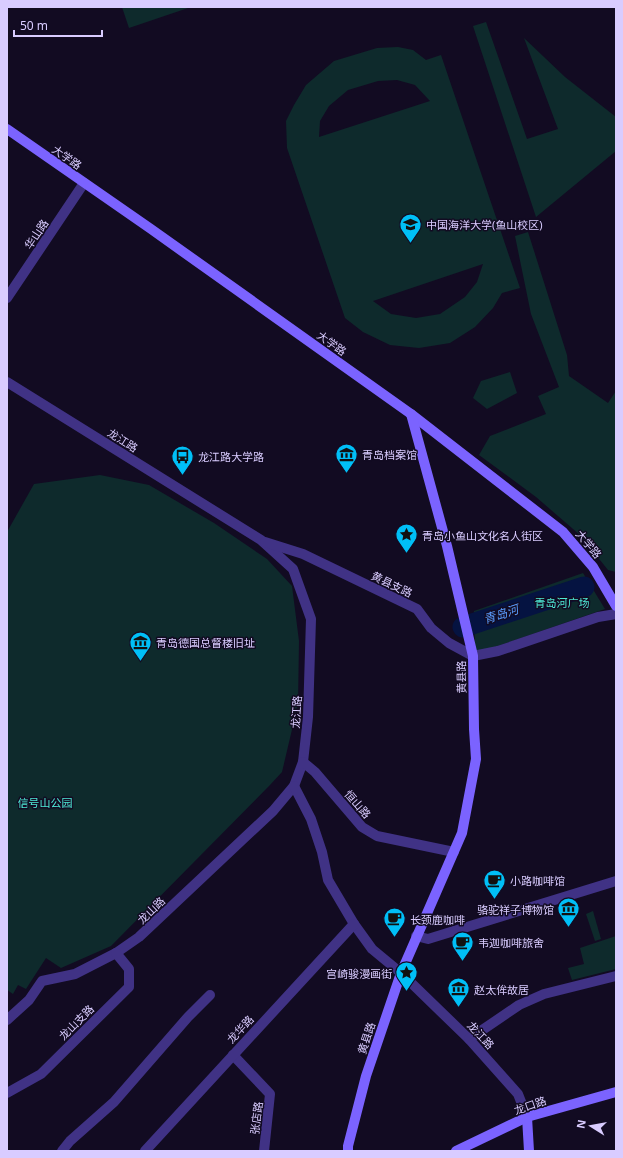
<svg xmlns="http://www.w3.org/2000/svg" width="623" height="1158" viewBox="0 0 623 1158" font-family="'Noto Sans','Noto Sans SC',sans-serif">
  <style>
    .green { fill: #0e2a2c; fill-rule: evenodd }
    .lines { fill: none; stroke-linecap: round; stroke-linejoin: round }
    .river { stroke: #051341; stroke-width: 21 }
    .street { stroke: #403285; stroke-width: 10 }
    .secondary { stroke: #7b63ff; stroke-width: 10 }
    .labels { text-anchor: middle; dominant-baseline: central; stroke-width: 3; stroke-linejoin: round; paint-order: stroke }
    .street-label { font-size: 11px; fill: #d9ccff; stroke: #120b22 }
    .poi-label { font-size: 11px; fill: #d9ccff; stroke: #120b22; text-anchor: start }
    .park-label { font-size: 11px; fill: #4eead7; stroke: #120b22 }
    .water-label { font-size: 12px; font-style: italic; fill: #5a9dff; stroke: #120b22 }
  </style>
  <rect width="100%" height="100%" fill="#120b22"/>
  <g class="green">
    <polygon points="122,7 191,7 129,28"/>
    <polygon points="486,22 527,139 558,129 524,38 565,77 616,117 616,151 536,217 473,26"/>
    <path d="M398,47l15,3 13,10 15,-5 79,233 -18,5 -9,15 -18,19 -25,16 -31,5 -29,-3 -27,-13 -18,-14 -58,-170 -1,-27 8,-16 12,-20 28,-24 43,-13zM397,80l18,5 15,16 -111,36 1,-16 9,-15 19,-16 30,-9zM483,264l-6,18 -12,15 -25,17 -24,4 -25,-4 -18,-13z"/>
    <polygon points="528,232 567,355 569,376 608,403 616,391 616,572 608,570 580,535 536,497 479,455 490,436 546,414 538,396 559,387 531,314 515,236"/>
    <polygon points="510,372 517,393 487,409 473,398 481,381"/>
    <polygon points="100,475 149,485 214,523 267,559 292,586 299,641 298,704 282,772 270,785 111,946 61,968 46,958 26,989 18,985 13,994 7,990 7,532 34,484"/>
    <polygon points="583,573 605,609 498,646 475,652 474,611"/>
    <polygon points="593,911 601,939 595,941 586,914"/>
    <polygon points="616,936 616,969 572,980 568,968 584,964 580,948"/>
  </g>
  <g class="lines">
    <polyline class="river" points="463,627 584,587"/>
    <g class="street">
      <polyline points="7,298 84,183"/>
      <polyline points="7,382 261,540 293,569 311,619 308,717 303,762 294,786 273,811 139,937 116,953 75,974 42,981 29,1000 7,1020"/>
      <polyline points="265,542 303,554 417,609 431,628 449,643 473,656 498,651 598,617 616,614"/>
      <polyline points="303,762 315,772 362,827 377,836 454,852"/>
      <polyline points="294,786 311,819 322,852 328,880 354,924 372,949 401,973 469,1039 518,1094 527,1117"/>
      <polyline points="416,936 428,939 616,881"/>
      <polyline points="469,1039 519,1005 544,994 616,976"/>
      <polyline points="233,1055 270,1094 264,1151"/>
      <polyline points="7,1093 41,1074 129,987 129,969 116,953"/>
      <polyline points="62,1151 70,1141 114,1102 188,1017 210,995"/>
      <polyline points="145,1151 354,924"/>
    </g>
    <g class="secondary">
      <polyline points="7,129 151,229 411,414 563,532 593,567 616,606"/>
      <polyline points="527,1117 529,1151"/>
      <polyline points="348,1151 348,1146 366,1076 401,973 462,833 476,759 474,729 473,656 447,546 411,414"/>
      <polyline points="456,1151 527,1117 616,1092"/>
    </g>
  </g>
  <defs>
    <symbol id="university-pin" viewBox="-11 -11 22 30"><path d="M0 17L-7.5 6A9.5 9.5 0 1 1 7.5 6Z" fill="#00bff7" stroke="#120b22"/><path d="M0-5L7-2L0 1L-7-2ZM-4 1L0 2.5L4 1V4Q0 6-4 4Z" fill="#111"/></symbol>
    <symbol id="museum-pin" viewBox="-11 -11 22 30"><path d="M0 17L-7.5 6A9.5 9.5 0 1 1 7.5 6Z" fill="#00bff7" stroke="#120b22"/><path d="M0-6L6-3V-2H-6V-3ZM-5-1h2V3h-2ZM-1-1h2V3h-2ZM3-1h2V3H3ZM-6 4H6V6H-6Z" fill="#111"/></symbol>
    <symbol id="bus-pin" viewBox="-11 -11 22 30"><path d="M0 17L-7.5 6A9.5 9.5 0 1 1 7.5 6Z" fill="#00bff7" stroke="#120b22"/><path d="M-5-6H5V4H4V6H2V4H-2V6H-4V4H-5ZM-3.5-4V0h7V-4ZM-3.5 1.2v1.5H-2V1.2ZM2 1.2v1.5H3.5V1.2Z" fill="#111"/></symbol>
    <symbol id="sight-pin" viewBox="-11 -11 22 30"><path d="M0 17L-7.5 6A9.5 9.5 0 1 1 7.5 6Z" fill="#00bff7" stroke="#120b22"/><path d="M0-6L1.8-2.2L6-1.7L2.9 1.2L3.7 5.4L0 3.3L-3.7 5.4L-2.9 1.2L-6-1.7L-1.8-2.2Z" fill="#111"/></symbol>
    <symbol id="cafe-pin" viewBox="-11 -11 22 30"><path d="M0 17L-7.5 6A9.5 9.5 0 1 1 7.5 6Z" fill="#00bff7" stroke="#120b22"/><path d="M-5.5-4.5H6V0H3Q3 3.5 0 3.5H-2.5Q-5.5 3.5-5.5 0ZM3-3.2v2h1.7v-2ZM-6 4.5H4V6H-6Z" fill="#111"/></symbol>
  </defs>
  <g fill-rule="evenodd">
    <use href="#university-pin" x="398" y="212" width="25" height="34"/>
    <use href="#museum-pin" x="334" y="442" width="25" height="34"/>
    <use href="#bus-pin" x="170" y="444" width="25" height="34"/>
    <use href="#sight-pin" x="394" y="522" width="25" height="34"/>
    <use href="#museum-pin" x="128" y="630" width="25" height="34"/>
    <use href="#cafe-pin" x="482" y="868" width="25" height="34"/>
    <use href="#museum-pin" x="556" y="896" width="25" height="34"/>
    <use href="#cafe-pin" x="382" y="906" width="25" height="34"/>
    <use href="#cafe-pin" x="450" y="930" width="25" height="34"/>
    <use href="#sight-pin" x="394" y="960" width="25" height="34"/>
    <use href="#museum-pin" x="446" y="976" width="25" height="34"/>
  </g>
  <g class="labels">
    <g class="street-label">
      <text transform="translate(67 157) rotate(35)">大学路</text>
      <text transform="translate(36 234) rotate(-56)">华山路</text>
      <text transform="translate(332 343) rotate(36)">大学路</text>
      <text transform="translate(123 440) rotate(32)">龙江路</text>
      <text transform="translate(589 544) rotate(50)">大学路</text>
      <text transform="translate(392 584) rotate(26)">黄县支路</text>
      <text transform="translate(461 677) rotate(-91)">黄县路</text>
      <text transform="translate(296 712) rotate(-86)">龙江路</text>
      <text transform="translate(358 804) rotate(49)">恒山路</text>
      <text transform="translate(151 910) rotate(-44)">龙山路</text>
      <text transform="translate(76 1022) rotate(-45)">龙山支路</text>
      <text transform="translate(240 1029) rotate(-47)">龙华路</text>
      <text transform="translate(481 1035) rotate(47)">龙江路</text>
      <text transform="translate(366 1038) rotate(-72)">黄县路</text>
      <text transform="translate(530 1105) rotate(-19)">龙口路</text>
      <text transform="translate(256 1118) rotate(-83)">张店路</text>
    </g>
    <g class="poi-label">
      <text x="426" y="224">中国海洋大学(鱼山校区)</text>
      <text x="362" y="454">青岛档案馆</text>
      <text x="198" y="456">龙江路大学路</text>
      <text x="422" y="535">青岛小鱼山文化名人街区</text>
      <text x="156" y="642">青岛德国总督楼旧址</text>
      <text x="510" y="880">小路咖啡馆</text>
      <text x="554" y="909" text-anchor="end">骆驼祥子博物馆</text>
      <text x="410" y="919">长颈鹿咖啡</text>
      <text x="478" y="942">韦迦咖啡旅舍</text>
      <text x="392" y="973" text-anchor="end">宫崎骏漫画街</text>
      <text x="474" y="989">赵太侔故居</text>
    </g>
    <g class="park-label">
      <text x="562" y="602">青岛河广场</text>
      <text x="45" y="802">信号山公园</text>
    </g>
    <g class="water-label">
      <text transform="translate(501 614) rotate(-18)">青岛河</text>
    </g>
  </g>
  <rect width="623" height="1158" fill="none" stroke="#d9ccff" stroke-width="16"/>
  <g transform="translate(591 1126) rotate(281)" stroke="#120b22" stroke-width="3" paint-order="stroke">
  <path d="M0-3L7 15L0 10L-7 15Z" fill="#d9ccff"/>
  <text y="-6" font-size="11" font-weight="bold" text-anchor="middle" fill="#d9ccff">N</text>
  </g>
  <path d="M14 30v6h88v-6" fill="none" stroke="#d9ccff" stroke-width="2"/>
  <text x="20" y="30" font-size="12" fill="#d9ccff" stroke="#120b22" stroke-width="3" paint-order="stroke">50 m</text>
</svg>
